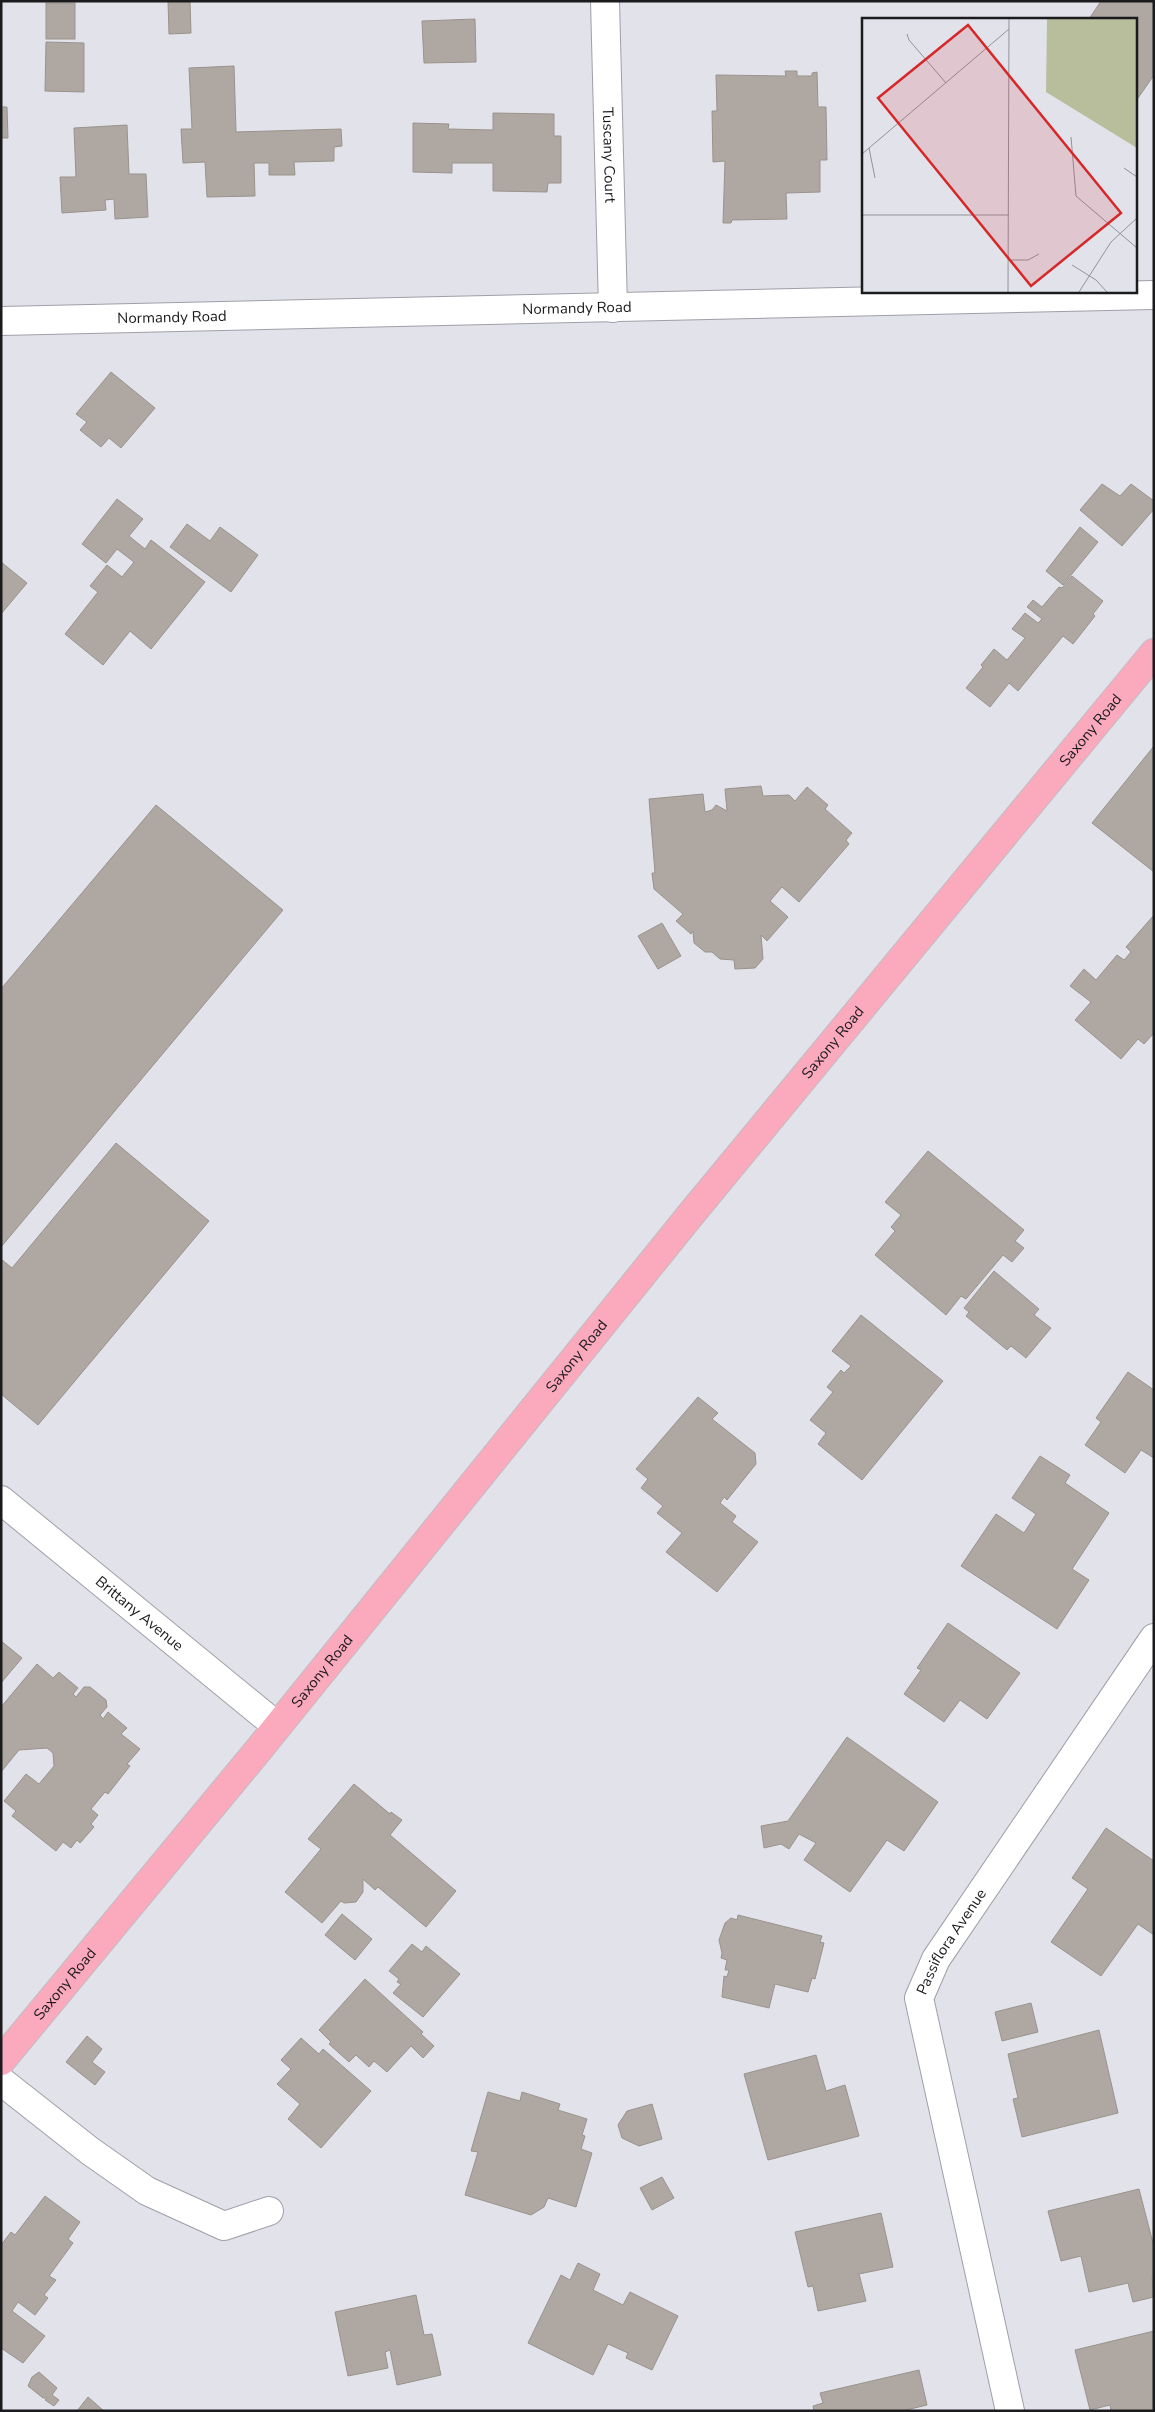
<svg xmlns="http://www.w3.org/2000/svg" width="1155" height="2412" viewBox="0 0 1155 2412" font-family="'Nunito Sans',sans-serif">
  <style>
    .building { fill: #afa8a2; stroke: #9a938c }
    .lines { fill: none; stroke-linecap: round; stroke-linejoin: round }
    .minor-casing { stroke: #a09fa8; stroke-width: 30 }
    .major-casing { stroke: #bfbfc0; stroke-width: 30 }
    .minor { stroke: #fff; stroke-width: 28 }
    .major { stroke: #fba9bc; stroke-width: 28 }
    .labels { text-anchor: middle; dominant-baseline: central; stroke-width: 5; stroke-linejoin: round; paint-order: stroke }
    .street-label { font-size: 15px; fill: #1b1a1d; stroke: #efeff8 }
    .inset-road { fill: none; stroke: #929299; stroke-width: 1 }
    .view { fill: #d62828; fill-opacity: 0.15; stroke: #d62828; stroke-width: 2.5 }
    .inset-edge { fill: none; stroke: #1b1a1d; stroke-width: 2.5 }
  </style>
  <rect width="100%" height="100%" fill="#e2e2eb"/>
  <g class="building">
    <polygon points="168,1 190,1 191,33 169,34"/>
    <polygon points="1101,1 1154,1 1154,75 1136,101 1136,19 1089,19"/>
    <rect x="46" y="3" width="29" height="36"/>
    <polygon points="475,19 476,62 424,63 422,21"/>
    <polygon points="46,42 84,43 84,92 45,91"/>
    <polygon points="234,66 236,132 341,129 342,146 334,147 334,161 294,162 295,175 269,175 269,163 254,163 255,196 207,197 205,162 183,163 181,129 192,129 189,68"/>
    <polygon points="785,71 797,71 797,76 812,76 812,73 817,72 818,107 826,107 827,160 820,160 820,192 786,193 787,219 732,220 731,223 723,223 725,161 713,162 712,111 717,111 716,75 786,76"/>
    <polygon points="1,107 7,107 8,138 1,138"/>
    <polygon points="493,113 554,114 554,136 561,136 561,183 548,183 547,192 493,191 493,163 452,163 452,173 413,172 413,123 449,124 448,129 493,130"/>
    <polygon points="127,125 129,174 146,174 148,217 115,219 114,199 105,200 106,210 62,213 60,177 76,177 74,128"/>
    <polygon points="111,372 155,408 121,448 109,438 101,447 80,430 87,422 76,414"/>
    <polygon points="1102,484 1120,496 1131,484 1154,501 1154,509 1122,546 1080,510"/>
    <polygon points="117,499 143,519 129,536 145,549 151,540 205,582 151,649 130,631 103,665 65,634 98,592 90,586 107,565 122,577 134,562 117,549 106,563 82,544"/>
    <polygon points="187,524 210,541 220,527 258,555 231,592 170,547"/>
    <polygon points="1080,527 1098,542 1063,585 1046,571"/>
    <polygon points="1,562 27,583 1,614"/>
    <polygon points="1072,576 1103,601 1093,614 1095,616 1073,644 1063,636 1018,691 1009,683 990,707 966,688 983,667 981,665 994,649 1007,660 1025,638 1012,629 1025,613 1038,623 1042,619 1027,607 1033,600 1042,607 1059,587 1062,588"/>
    <polygon points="1154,746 1154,872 1092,823"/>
    <polygon points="761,786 763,796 789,795 795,801 807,787 828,805 825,809 852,833 846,840 849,844 799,902 782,887 770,901 788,917 767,941 761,935 763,959 755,968 735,969 734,960 720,959 712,952 705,952 694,943 693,931 691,934 676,921 683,914 654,889 652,873 655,873 649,799 703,794 705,812 712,810 716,805 727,811 725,789"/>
    <polygon points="156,805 283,910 1,1247 1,989"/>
    <polygon points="1154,915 1154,1033 1144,1044 1138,1039 1121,1059 1075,1020 1091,1002 1070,986 1084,969 1096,980 1117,955 1124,960 1131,952 1126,947"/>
    <polygon points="662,923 681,956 658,969 638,936"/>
    <polygon points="116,1143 209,1221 38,1425 1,1394 1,1259 12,1268"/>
    <polygon points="928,1151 1024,1230 1015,1241 1024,1248 1012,1262 1003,1255 966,1299 961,1296 946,1315 875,1255 895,1231 891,1227 901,1215 885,1202"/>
    <polygon points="994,1271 1039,1309 1034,1315 1051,1328 1026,1358 1011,1346 1007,1350 966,1316 969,1312 964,1308"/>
    <polygon points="861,1315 943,1381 862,1480 818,1444 826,1433 810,1420 833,1392 827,1387 841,1370 844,1373 851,1366 832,1351"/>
    <polygon points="1128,1372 1154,1390 1154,1458 1141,1450 1125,1473 1085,1445 1101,1422 1096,1418"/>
    <polygon points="698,1397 718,1413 712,1419 755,1453 756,1464 727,1500 724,1497 720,1503 736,1516 732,1522 758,1542 717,1592 666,1552 682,1533 657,1513 663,1506 641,1488 648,1479 636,1469"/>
    <polygon points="1040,1456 1070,1475 1065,1483 1109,1513 1072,1569 1089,1580 1057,1629 961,1566 996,1514 1024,1533 1036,1514 1012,1498"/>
    <polygon points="948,1623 1020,1673 987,1719 960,1700 944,1722 904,1694 921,1670 917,1668"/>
    <polygon points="1,1641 22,1658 1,1683"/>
    <polygon points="37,1664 53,1678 59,1672 78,1688 73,1694 76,1697 84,1687 90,1687 106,1700 107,1707 100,1715 103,1719 108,1712 127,1728 121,1734 140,1749 127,1764 130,1766 108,1794 105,1792 91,1809 98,1815 91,1824 94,1827 80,1843 77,1840 71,1848 63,1842 56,1851 12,1816 16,1811 4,1801 26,1774 39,1784 54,1766 53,1753 47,1748 19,1750 1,1772 1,1707"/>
    <polygon points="847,1737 938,1802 904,1851 887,1840 850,1892 804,1860 816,1843 799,1834 789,1849 781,1844 764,1848 761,1826 788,1821"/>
    <polygon points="354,1784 390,1814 391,1812 402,1820 390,1835 456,1891 426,1927 378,1887 375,1890 363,1879 363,1892 356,1902 344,1903 341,1901 322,1923 285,1892 321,1849 308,1839"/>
    <polygon points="1106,1828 1154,1861 1154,1935 1138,1924 1101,1976 1051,1942 1088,1889 1072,1878"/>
    <polygon points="342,1914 372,1939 355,1960 325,1935"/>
    <polygon points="738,1915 822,1936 820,1942 824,1943 815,1979 812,1978 808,1992 775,1984 769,2008 722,1997 724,1976 727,1977 729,1970 725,1970 727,1960 721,1958 722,1953 719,1940 725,1923 731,1918 737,1920"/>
    <polygon points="412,1944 422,1952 426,1946 460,1974 423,2017 393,1993 401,1984 397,1982 399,1979 389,1971"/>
    <polygon points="365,1979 423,2032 421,2034 434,2046 423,2058 411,2046 387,2072 374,2061 369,2067 356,2055 349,2062 329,2044 331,2042 319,2030"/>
    <polygon points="1031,2003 1038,2032 1002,2041 995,2012"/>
    <polygon points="1099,2030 1118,2113 1022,2137 1013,2099 1018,2098 1008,2054"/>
    <polygon points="87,2036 102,2049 92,2062 105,2072 95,2085 66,2062"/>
    <polygon points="301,2038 319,2054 323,2049 371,2091 321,2148 288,2119 300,2104 277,2084 291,2069 281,2060"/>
    <polygon points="816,2055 826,2091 845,2085 859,2136 768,2160 744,2074"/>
    <polygon points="488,2092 520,2101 522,2092 560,2104 558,2110 587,2119 582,2135 585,2136 581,2149 592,2153 576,2207 548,2198 544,2207 531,2215 465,2195 478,2152 471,2151"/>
    <polygon points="652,2104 662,2139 639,2146 622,2138 618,2125 627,2111"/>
    <polygon points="662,2177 674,2198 652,2210 640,2188"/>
    <polygon points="1139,2189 1154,2247 1154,2277 1152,2277 1154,2297 1133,2302 1128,2283 1089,2292 1081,2256 1061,2261 1048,2211"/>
    <polygon points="45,2196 80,2222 68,2239 73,2243 49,2276 56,2280 44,2295 48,2298 35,2315 18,2302 12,2311 45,2336 23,2363 1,2348 1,2245 11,2232 15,2235"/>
    <polygon points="881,2213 893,2267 859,2274 866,2301 818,2311 813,2286 808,2287 795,2232"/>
    <polygon points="578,2263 600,2274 593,2290 623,2305 630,2292 678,2316 652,2370 626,2358 628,2353 608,2344 593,2375 528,2343 561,2275 570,2280"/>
    <polygon points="416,2295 424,2335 432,2334 441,2375 397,2385 390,2350 385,2352 388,2368 348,2376 335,2312"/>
    <polygon points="1154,2331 1154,2411 1111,2411 1110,2405 1090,2410 1075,2350"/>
    <polygon points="919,2370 927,2405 902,2411 814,2411 813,2406 823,2403 820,2393"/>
    <polygon points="39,2372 57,2388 52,2395 59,2400 54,2406 45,2400 47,2398 43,2398 28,2386 32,2377"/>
    <polygon points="88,2397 104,2411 77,2411"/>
  </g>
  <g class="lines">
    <defs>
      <g id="minor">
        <path id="s1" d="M605,1l8,307"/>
        <path id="s2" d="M1,321l1153,-26"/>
        <path id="s3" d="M1,1500l276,226"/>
        <polyline points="1,2081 90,2151 147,2191 224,2226 269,2211"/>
        <path id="s4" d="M1010,2411l-91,-413 17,-39 218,-321"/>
      </g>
      <g id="major">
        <path id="s5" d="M1,2061l259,-313 432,-535 462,-560"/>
      </g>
    </defs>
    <use href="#minor" class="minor-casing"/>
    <use href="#major" class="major-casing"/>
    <use href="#minor" class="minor"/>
    <use href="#major" class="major"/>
  </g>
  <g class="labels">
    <g class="street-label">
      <text stroke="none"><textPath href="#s1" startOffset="154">Tuscany Court</textPath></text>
      <text stroke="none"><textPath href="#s2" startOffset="576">Normandy Road</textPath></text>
      <text stroke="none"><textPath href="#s2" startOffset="171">Normandy Road</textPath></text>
      <text stroke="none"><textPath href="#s5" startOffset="1720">Saxony Road</textPath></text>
      <text stroke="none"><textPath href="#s5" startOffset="1315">Saxony Road</textPath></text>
      <text stroke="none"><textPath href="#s5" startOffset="910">Saxony Road</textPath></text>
      <text stroke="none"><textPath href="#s3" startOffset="179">Brittany Avenue</textPath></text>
      <text stroke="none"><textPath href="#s5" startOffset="505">Saxony Road</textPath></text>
      <text stroke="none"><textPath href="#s4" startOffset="488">Passiflora Avenue</textPath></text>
      <text stroke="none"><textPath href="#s5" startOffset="100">Saxony Road</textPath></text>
    </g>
  </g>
  <g transform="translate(862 18)">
    <rect width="275" height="275" fill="#e2e2eb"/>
    <path d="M185,1h90v129l-91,-56z" fill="#b8be9b"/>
    <path class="inset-road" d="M45,16l2,6 37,43M209,119l5,59 61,52M7,130l6,30M0,136l147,-125M262,150l13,9M0,197h147M147,242h19l11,-6M210,247l24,15 11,12M146,274l1,-273M217,274l32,-50 26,-24"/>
    <path class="view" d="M106,7l153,188 -90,73 -153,-188z"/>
    <rect width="275" height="275" class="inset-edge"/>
  </g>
  <rect width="1155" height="2412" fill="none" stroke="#1b1a1d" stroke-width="5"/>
</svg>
